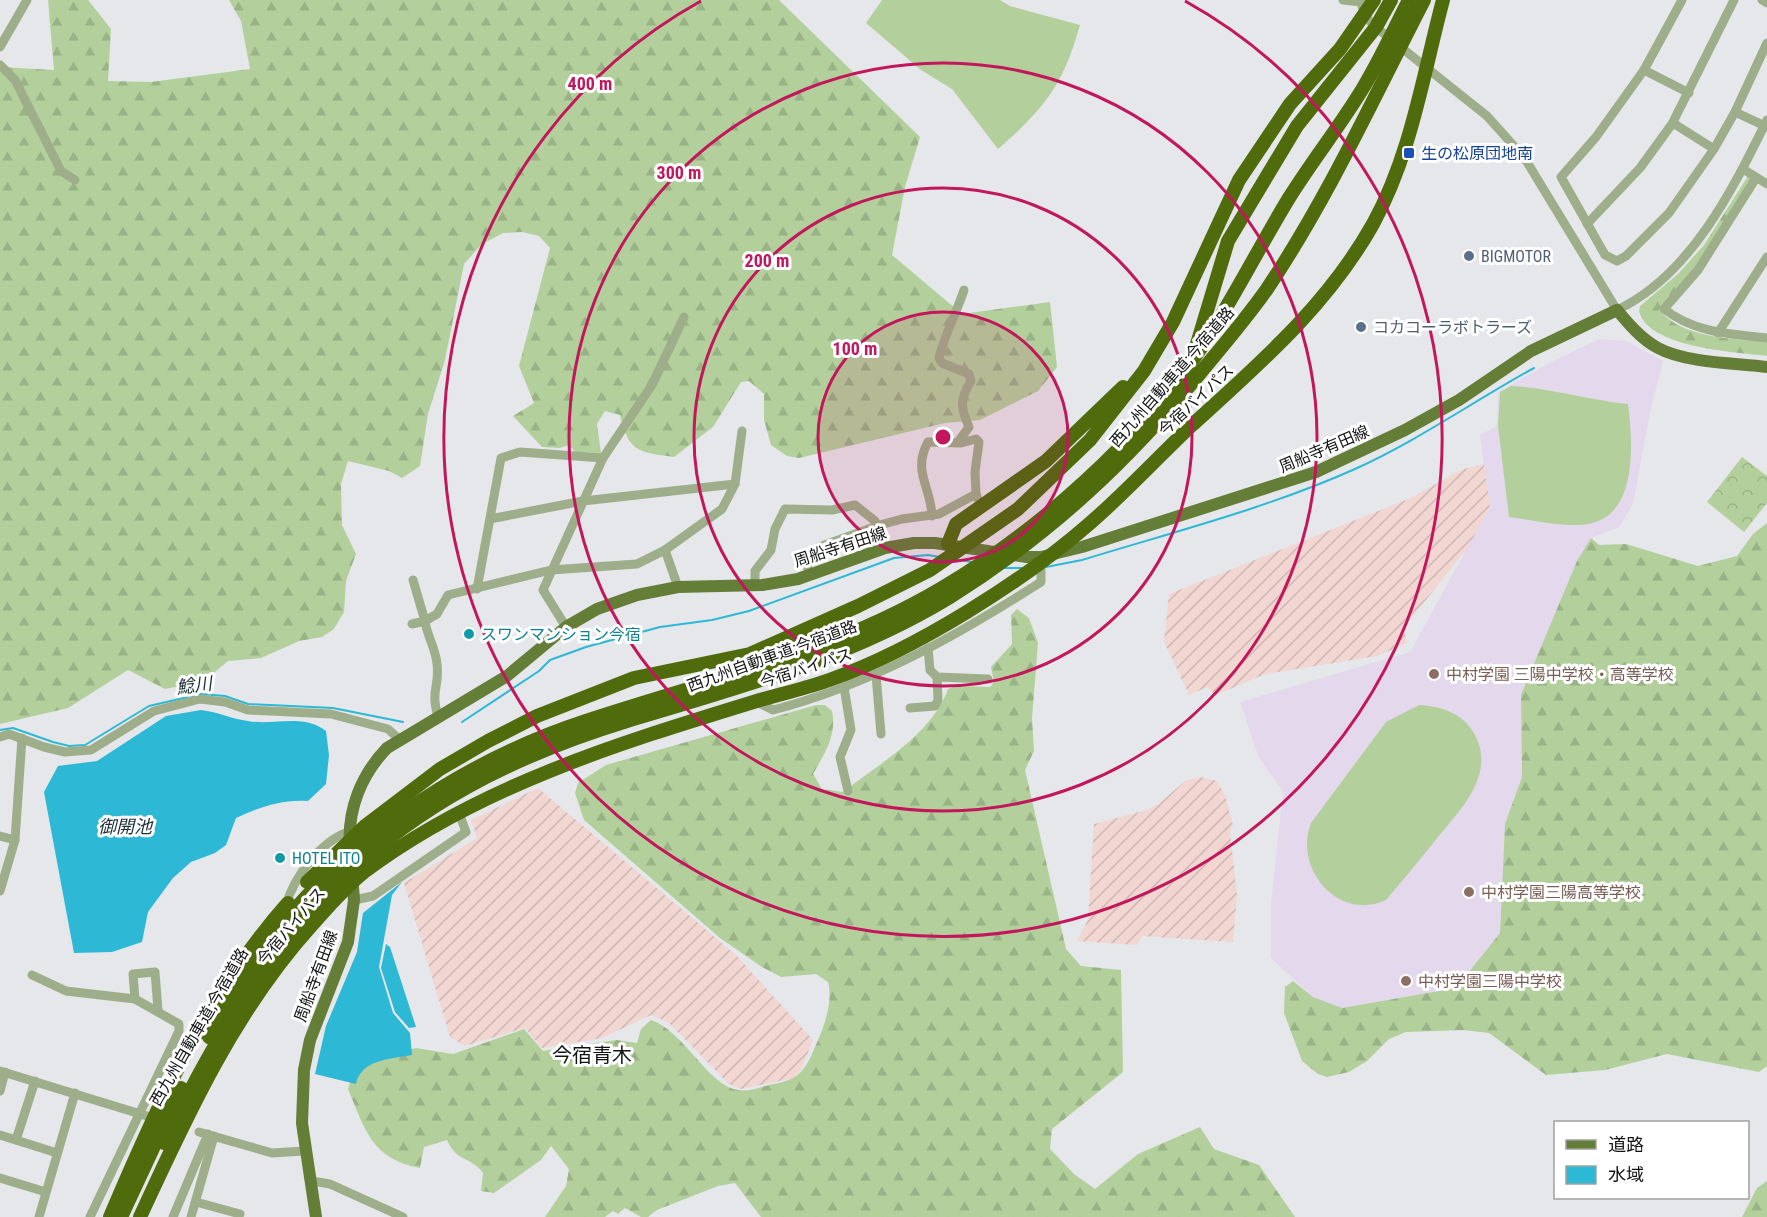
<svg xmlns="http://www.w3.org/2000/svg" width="1767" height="1217" viewBox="0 0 1767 1217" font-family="'Roboto Condensed','Noto Sans JP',sans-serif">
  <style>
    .industrial { fill: url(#industrial-furrows) }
    .education { fill: #e4d8ec }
    .grass { fill: #b3d09c }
    .forest { fill: url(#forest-firs) }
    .park { fill: url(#park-crowns) }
    .water { fill: #2db8d6 }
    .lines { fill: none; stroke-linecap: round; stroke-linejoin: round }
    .stream { stroke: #2db8d6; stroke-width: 2 }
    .minor { stroke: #9fae8a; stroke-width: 9 }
    .major { stroke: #647d37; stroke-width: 12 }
    .highway { stroke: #4f6b0c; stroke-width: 14 }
    .ring { fill: none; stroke: #c2185b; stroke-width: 3 }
    .transit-dot { fill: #1a4fb4; stroke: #fff; stroke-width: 2 }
    .service-dot { fill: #5c6f8a; stroke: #fff; stroke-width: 2 }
    .culture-dot { fill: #0f9aa8; stroke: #fff; stroke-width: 2 }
    .education-dot { fill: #8d6e63; stroke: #fff; stroke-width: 2 }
    .labels { text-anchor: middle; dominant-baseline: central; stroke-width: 6; stroke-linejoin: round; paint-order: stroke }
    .transit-label { font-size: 16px; fill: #164399; stroke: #fff; text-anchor: start }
    .service-label { font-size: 16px; fill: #4e5e75; stroke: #fff; text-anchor: start }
    .street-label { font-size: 16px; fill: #121314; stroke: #fff }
    .culture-label { font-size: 16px; fill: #0d838f; stroke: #fff; text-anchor: start }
    .education-label { font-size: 16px; fill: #785e54; stroke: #fff; text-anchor: start }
    .water-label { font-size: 18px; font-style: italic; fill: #1b3136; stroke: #fff }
    .quarter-label { font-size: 20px; fill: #121314; stroke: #fff }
    .centre { fill: #c2185b; stroke: #fff; stroke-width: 3 }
    .ring-label { font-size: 18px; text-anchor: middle; font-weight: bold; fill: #c2185b; stroke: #fff; stroke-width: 6; stroke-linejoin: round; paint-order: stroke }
  </style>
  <defs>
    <pattern id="industrial-furrows" width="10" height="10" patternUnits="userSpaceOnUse" patternTransform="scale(1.5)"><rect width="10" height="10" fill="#f1d6d2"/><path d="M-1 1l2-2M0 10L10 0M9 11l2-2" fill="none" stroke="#ceb7b3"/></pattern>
    <pattern id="forest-firs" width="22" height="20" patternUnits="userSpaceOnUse" patternTransform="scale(1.5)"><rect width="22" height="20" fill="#b3d09c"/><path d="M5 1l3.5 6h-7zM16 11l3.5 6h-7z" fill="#99b286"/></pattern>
    <pattern id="park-crowns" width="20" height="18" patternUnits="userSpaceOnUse" patternTransform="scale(1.5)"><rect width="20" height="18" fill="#b3d09c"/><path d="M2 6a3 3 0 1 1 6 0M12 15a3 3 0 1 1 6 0" fill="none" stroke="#99b286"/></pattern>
  </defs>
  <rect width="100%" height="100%" fill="#e5e7ea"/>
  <g class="industrial">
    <polygon points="1484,464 1490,505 1483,529 1404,627 1407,643 1377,656 1265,674 1216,695 1207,687 1189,695 1164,641 1169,594 1411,498 1461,470"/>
    <polygon points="1201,777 1217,781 1225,795 1233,825 1230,832 1237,895 1233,942 1142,936 1137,945 1077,941 1088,920 1094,824 1147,810 1160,803 1185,781"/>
    <polygon points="538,788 736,955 813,1040 802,1068 794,1078 741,1089 729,1084 668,1022 651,1015 602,1038 542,1048 525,1028 465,1046 450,1037 404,883 477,838 471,820"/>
  </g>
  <polygon class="education" points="1599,339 1626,341 1663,361 1650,412 1633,504 1619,527 1591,538 1578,561 1521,695 1522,777 1505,824 1500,933 1456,988 1342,1008 1313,997 1271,958 1271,904 1283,791 1259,758 1240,702 1410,652 1490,507 1480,435 1497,426 1498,392 1553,361"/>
  <g class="grass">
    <path d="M882,0h118l10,6 70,19c-17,60 -35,83 -82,124l-46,-60 -31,-19 -55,-47z"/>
    <path d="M1511,386c40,2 77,14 117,18 5,38 10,112 -40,120 -21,4 -56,-4 -79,-7l-11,-91 2,-34z"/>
    <path d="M1419,705c22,1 43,8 55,28 24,42 -16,79 -40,109 -16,20 -32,39 -48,58 -47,22 -93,-31 -75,-77l75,-101z"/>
  </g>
  <g class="forest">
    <path d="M48,0h40l23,29 -3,52 43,1 99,-13 -9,-48 -12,-21h550l141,137 -15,50 -13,68 70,59 88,-12 7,65 -19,24 -58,29 -35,3 -146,35 -12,-2 -16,-11 -7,-25v-26l-15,-13 -8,1 -28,45 -39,30c-37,-5 -45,-5 -54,-42l-15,-4 -8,13 4,29 -26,-1 -6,-7 -9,3 -18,-1 -29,-31 21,-13 -15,-37 31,-118 -11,-12 -17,-4 -19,1 -21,11 -18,20 -19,96 -17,54 -8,52 -18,12 -13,-7 -41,-10 -7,23 1,41 14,29 -10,27 -2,31 -10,17 -12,8 -23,4 -38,17 -33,3 -24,20 -39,8 -37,-19 -60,38 -68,16v-657l54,3z"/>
    <path d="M1748,176l3,1 -1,4 -57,89 -34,40c25,29 73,28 108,32v14c-31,-4 -119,-8 -128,-45l1,-5 38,-32 26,-29z"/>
    <polygon points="1767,523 1767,1066 1759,1072 1667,1054 1605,1070 1546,1075 1489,1033 1463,1030 1406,1032 1389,1039 1367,1061 1349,1072 1327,1077 1318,1074 1302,1061 1284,1013 1285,987 1293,981 1313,997 1342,1008 1456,988 1500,933 1505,824 1522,777 1521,695 1577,561 1591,538 1599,545 1626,544 1698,566 1737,556 1753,534"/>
    <path d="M1017,609l12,9 9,25 -6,75 2,33 -9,19 41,179 15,17 40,4 2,102 -71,57 -2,20 24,25 21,15 43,-35 62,-27 14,22 45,16 36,52h-534l-26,-34 -17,3 -61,24 -9,7h-7l-16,-9 -7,6 -5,-3 -8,6h-60l21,-31 3,-17 -18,-23 -10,14 -47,33 -13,-2 2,-18c-11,-16 -27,-11 -36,-33l-23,7 -4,21c-49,-9 -55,-39 -72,-79l5,-16 34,-19 29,-6 37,6 71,-25 19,22 74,-11 20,3 4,-14 10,-9c33,11 58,67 87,70 11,2 25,-4 36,-6 20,-4 28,-9 37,-28 10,-22 23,-50 17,-74l-12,-8 -35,3 -19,-10 -42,-29 -136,-118 -9,-27 3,-10 28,-18 210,-60h9l7,6c5,24 -7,42 -19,63l9,15 21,3c36,-28 89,-58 105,-103l7,-3 35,1 4,-5 -3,-15 21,-23 -1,-29z"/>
    <polygon points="1767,1181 1767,1217 1742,1217 1757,1188"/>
  </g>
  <polygon class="park" points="1742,457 1767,476 1767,503 1744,532 1707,502"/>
  <g class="water">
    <path d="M201,710c17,2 31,9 47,11 26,5 55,-8 78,10l3,24 -3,29 -18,17c-26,-2 -48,6 -72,17l-10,27 -11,8 -24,9 -18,16 -25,34 -6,30 -30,10 -38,1 -30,-161 14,-26 39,-5 69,-45z"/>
    <path d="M402,882l-10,13 -13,72 14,46 17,20 2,22c-21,4 -51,4 -56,29l-41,-10 11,-48 31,-74 6,-39z"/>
    <polygon points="386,944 390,947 416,1027 409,1028 395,1012 381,968"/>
  </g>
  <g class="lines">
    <g class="stream">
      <polyline points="954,559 972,562"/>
      <path d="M1046,567l36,-7c91,-28 186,-52 273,-91 62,-28 119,-68 179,-101"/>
      <polyline points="1004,568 1023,568"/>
      <polyline points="462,722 539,671 550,660 586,647 660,627 712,620 749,611 894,558 928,555 940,557"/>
      <polyline points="0,730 13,728 53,742 69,746 85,745 149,706 201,694 225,696 248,704 333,708 403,722"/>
    </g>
    <g class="minor">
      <polyline points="1343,0 1361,2"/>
      <path d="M1360,0l5,15 8,10 114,91 26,29 14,17 90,148c74,-35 116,-121 150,-190"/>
      <polyline points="1682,0 1644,70 1596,137 1561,177 1605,255 1617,261 1626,256 1669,213 1714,149 1735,112"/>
      <polyline points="1762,0 1767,3"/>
      <polyline points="1767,43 1735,112 1767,127"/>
      <polyline points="0,47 27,0"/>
      <polyline points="0,65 15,80 61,171 75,180"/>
      <polyline points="1644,70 1689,93"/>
      <polyline points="1673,123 1714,149"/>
      <polyline points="1743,169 1767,184"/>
      <path d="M1756,178l-58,92 -34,39c31,24 66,25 103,29"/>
      <polyline points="1587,224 1640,168 1672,124 1734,0"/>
      <polyline points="1718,333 1767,257"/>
      <path d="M958,442l11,-15c-9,-20 -9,-28 2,-46l-2,-7 -27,-11 -3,-5c6,-24 17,-44 25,-68"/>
      <path d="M932,516c-1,-29 -20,-45 -4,-74l33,1 15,-4 3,3 -4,30 1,22"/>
      <polyline points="490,519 583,501 735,484"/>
      <polyline points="665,550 678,587"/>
      <polyline points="809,575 807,563 809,554 819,547 880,525 902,519 939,514 976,494 981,507"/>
      <polyline points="755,586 755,571 771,550 775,529 785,509 832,510 855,505 875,521 877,526"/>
      <polyline points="477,589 501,458 520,452 603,458"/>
      <polyline points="412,624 425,621 413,580"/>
      <polyline points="566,627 543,590 603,458 652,385 684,317"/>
      <polyline points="928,648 930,670 937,677 988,679"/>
      <polyline points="876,675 881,734"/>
      <polyline points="844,687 851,730 840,757 848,791"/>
      <path d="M761,700v4l12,6c97,-25 185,-75 268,-128v-23"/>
      <polyline points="910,708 935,706 938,700 937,677"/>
      <path d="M438,716c-8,-26 2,-30 -1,-52 -1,-15 -10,-28 -12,-43l12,-7 11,-19 103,-25 86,-6 28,-14 57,-41 13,-25 7,-53"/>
      <polyline points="0,737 9,734 44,747 65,752 91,750 154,711 200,699 225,702 248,710 331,714 388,729 399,739"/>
      <polyline points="0,836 15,840"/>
      <polyline points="0,891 15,840 22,738"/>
      <polyline points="354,900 373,896 466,832 459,813"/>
      <path d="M286,905c8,-28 34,-63 62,-73"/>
      <polyline points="32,975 66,991 135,999 179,1024 179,1031 90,1217"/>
      <polyline points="135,999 133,974 155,972 158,1010"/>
      <polyline points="0,1071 147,1116"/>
      <polyline points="35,1081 16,1140 57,1153"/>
      <polyline points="0,1091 5,1072"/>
      <polyline points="199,1132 272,1153 304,1151"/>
      <polyline points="0,1135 16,1140"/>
      <polyline points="0,1178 46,1192"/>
      <polyline points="312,1181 330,1184 403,1217"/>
      <polyline points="196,1202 240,1214"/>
      <polyline points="39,1217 75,1093"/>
      <polyline points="173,1217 208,1134"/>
      <polyline points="191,1217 214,1136"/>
    </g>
    <g class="major">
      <path d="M350,848c-3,-38 11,-73 37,-100l120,-72 59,-49 31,-18 40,-14 41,-8 84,-2 36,-6 87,-31 29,-5h21l92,14h14l41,-10 234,-75 89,-42 54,-30 72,-49 86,-41c12,14 24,29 41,38 28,15 77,15 109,19"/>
      <polyline points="316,1217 302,1123 304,1070 310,1040 348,942 354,900 352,874"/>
    </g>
    <g class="highway">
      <polyline points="1197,344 1228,241 1297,126 1376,27 1391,0"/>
      <polyline points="948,544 956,524 1046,461 1123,387"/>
      <polyline points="307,882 365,826 440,769 488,741 537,716 634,678 750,654 858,606 930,570 1018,509 1090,440 1144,371 1173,322 1239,180 1290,104 1340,49 1374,0"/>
      <path d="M209,1037c16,-29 31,-58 51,-85 80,-108 198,-189 326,-231 120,-40 245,-67 356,-133 94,-55 199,-148 259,-240 32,-48 58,-101 88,-150 23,-37 51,-72 74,-110 17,-28 31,-59 46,-88"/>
      <path d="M164,1143c107,-223 221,-348 463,-422 110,-33 223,-63 323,-124 103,-65 179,-137 256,-231 21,-25 42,-50 61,-77 61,-91 107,-192 157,-289"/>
      <path d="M110,1217c47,-111 97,-223 178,-314"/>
      <polyline points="121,1217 181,1088"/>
      <path d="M140,1217c47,-102 95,-207 171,-291 17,-19 33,-38 53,-54 116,-87 259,-130 396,-172 24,-7 48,-12 72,-21 82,-29 192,-98 257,-155 36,-31 68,-66 102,-98 69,-63 136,-120 182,-202 38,-69 50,-149 70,-224"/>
    </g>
  </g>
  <circle cx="943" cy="437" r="125" fill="#c2185b" fill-opacity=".12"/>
  <g class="ring">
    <circle cx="943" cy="437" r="125"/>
    <circle cx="943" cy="437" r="249"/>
    <circle cx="943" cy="437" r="374"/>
    <path d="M1185 1A499 499 0 1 1 701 1"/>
  </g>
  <rect class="transit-dot" x="1403" y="147" width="12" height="12" rx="3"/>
  <g class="service-dot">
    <circle cx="1469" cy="256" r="6"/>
    <circle cx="1361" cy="327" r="6"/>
  </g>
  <g class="culture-dot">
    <circle cx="469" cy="634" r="6"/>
    <circle cx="280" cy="858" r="6"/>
  </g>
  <g class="education-dot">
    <circle cx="1434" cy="674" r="6"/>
    <circle cx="1469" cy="892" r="6"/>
    <circle cx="1406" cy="981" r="6"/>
  </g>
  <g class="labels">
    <g class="transit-label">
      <text x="1421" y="153">生の松原団地南</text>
    </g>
    <g class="service-label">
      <text x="1481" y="256">BIGMOTOR</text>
      <text x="1373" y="327">コカコーラボトラーズ</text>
    </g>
    <g class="street-label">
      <text transform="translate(1172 377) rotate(-49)">西九州自動車道;今宿道路</text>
      <text transform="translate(1196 400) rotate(-43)">今宿バイパス</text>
      <text transform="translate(1324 449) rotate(-23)">周船寺有田線</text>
      <text transform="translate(840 547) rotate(-18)">周船寺有田線</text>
      <text transform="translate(772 656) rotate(-20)">西九州自動車道;今宿道路</text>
      <text transform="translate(806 668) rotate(-18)">今宿バイパス</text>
      <text transform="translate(291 926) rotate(-50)">今宿バイパス</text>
      <text transform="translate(316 976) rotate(-70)">周船寺有田線</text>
      <text transform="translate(199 1027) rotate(-60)">西九州自動車道;今宿道路</text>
    </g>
    <g class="culture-label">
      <text x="481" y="634">スワンマンション今宿</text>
      <text x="292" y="858">HOTEL ITO</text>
    </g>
    <g class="education-label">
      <text x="1446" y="674">中村学園 三陽中学校・高等学校</text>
      <text x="1481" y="892">中村学園三陽高等学校</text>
      <text x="1418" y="981">中村学園三陽中学校</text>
    </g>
    <g class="water-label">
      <text transform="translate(194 685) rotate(-7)">鯰川</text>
      <text x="125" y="826">御開池</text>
    </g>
    <g class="quarter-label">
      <text x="592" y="1055">今宿青木</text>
    </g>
  </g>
  <circle cx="943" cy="437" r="9" class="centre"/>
  <g class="ring-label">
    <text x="590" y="90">400 m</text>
    <text x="679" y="179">300 m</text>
    <text x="767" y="267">200 m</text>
    <text x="855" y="355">100 m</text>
  </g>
  <rect x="1554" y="1121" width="195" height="78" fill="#ffffff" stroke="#a0a1a1" stroke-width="1.5"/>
  <rect x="1566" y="1140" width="30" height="9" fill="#647d37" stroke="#a0a1a1" stroke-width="1.5"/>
  <text x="1608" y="1151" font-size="18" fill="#121314">道路</text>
  <rect x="1566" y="1166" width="30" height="18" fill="#2db8d6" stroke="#a0a1a1" stroke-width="1.5"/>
  <text x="1608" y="1181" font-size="18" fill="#121314">水域</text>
</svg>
